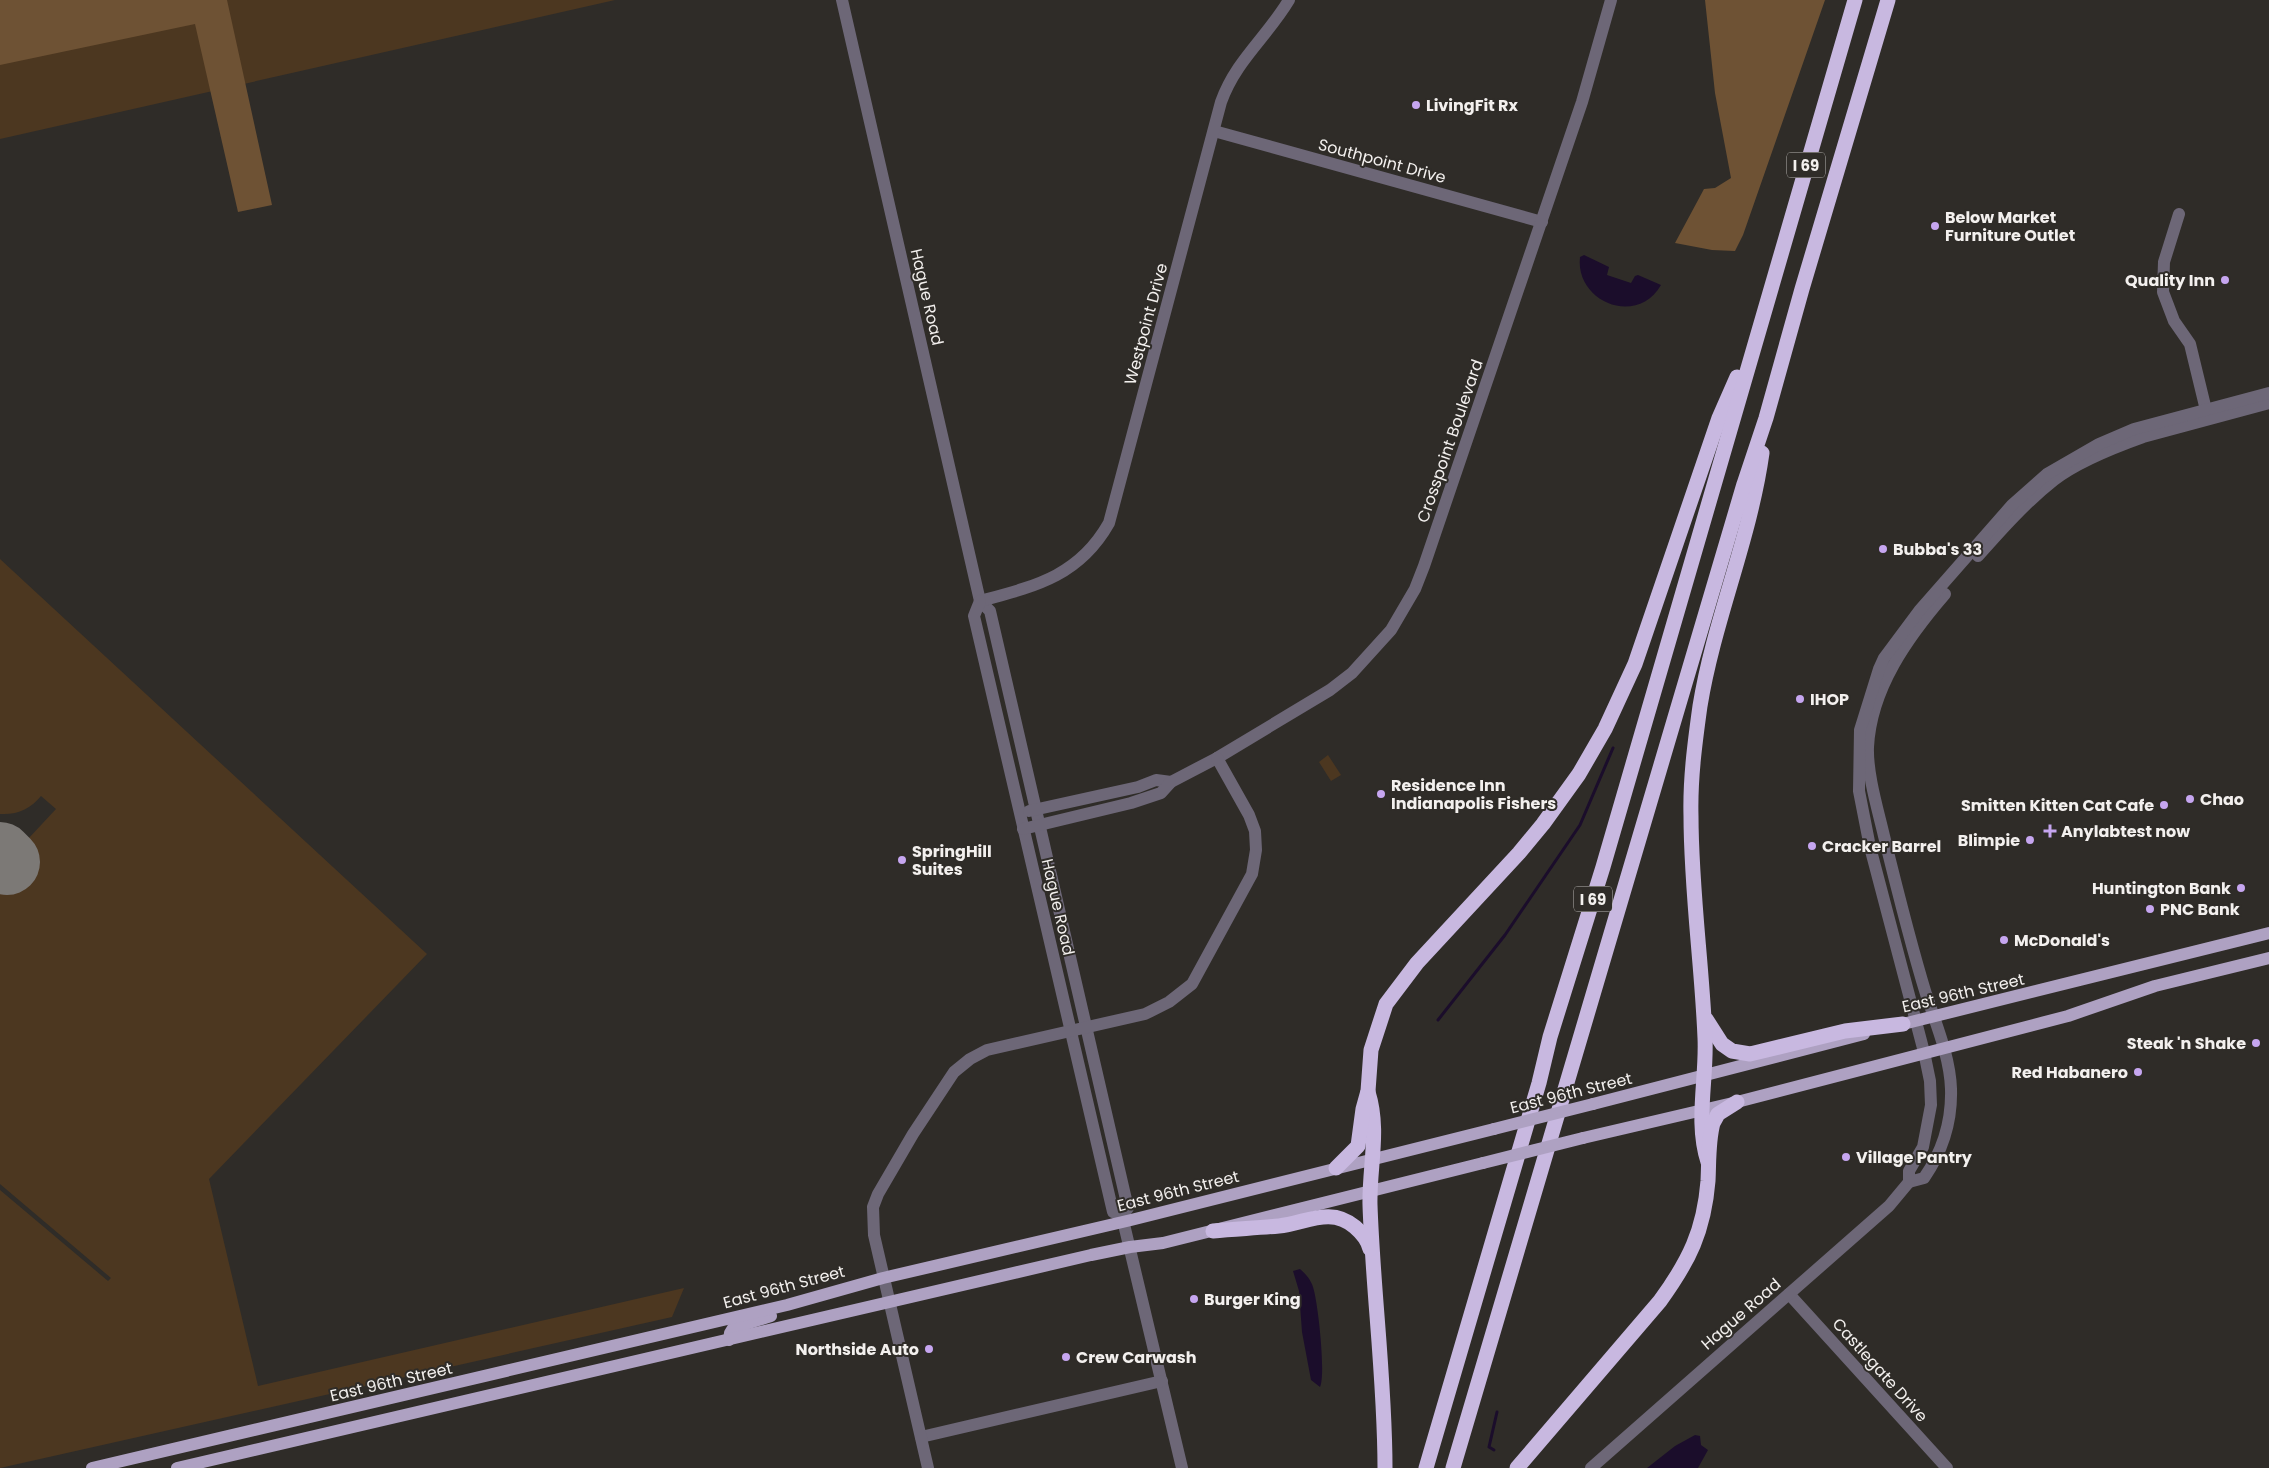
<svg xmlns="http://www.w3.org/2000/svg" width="2269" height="1468" viewBox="0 0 2269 1468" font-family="Poppins,sans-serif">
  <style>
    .green { fill: #4c3720 }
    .forest { fill: #6e5234 }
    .water { fill: #1b0d2b }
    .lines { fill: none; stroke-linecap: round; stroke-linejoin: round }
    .stream { stroke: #1b0d2b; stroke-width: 3 }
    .runway { stroke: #7c7976; stroke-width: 66 }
    .minor { stroke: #6d6777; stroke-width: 12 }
    .major { stroke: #aea1c2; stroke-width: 12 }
    .highway { stroke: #c8b8e0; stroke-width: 15 }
    .major-bridge { stroke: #aea1c2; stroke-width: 12 }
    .poi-dot { fill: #c6a6f0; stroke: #2f2c28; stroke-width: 2 }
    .labels { text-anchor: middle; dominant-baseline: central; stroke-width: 4; stroke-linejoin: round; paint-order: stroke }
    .shield { fill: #2f2c28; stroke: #b8b5b3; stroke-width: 1 }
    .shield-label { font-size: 15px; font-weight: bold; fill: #f3f0ee }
    .poi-label { font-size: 16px; font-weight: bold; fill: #f3f0ee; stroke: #2f2c28; text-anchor: start }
    .street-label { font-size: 16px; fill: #f3f0ee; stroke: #2f2c28 }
  </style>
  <rect width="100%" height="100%" fill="#2f2c28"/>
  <g class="green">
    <polygon points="0,0 615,0 0,139"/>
    <path d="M0,559l427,395 -218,225 49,207 426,-98 -12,29 -672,151v-278l108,91 3,-3 -111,-94v-315l56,-60 -15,-13c-11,13 -23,19 -41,18z"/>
    <polygon points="1328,755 1341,775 1331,781 1319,762"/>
  </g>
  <g class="forest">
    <polygon points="0,0 227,0 272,205 238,212 195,24 0,65"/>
    <polygon points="1705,0 1825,0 1743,235 1735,251 1712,250 1675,243 1704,189 1715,188 1731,178 1715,93"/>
  </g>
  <g class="water">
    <path d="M1584,255l25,12 -2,8 24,8 4,-7 3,-1 23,10c-24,42 -86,17 -81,-28z"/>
    <path d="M1300,1269c5,4 11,11 13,18 5,15 13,87 7,100l-9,-7 -9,-48 -3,-41 -6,-20z"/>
    <polygon points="1695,1435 1700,1436 1701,1445 1708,1450 1698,1468 1647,1468 1675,1446"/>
  </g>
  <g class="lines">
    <g class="stream">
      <polyline points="1438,1020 1505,935 1580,825 1613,748"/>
      <polyline points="1494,1450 1489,1447 1497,1412"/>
    </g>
    <polyline class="runway" points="0,855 7,862"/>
    <g class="minor">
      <polyline points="842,0 980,601 990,611 1128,1208 1122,1216 1182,1468"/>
      <polyline points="1214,131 1542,222"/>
      <polyline points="2179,214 2164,262 2163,292 2174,321 2190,344 2206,410"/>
      <path d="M1978,556c23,-26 48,-54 76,-76 23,-18 61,-33 89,-43l126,-34"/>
      <path d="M980,601c56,-15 99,-25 129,-78l112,-421c15,-42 46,-65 68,-102"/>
      <polyline points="980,601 974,616 1113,1212 1122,1216"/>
      <polyline points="1029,811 1138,787 1156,780 1171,782"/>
      <polyline points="1023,829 1131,803 1161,793 1171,782 1217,758 1330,690 1352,673 1391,630 1415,589 1424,566 1582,102 1611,0"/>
      <path d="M1909,1182l15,-4c18,-26 28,-57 27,-89 -1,-32 -15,-65 -25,-95 -16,-52 -29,-105 -42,-158 -6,-26 -17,-62 -16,-89 3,-59 40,-110 77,-153"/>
      <polyline points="1789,1294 1947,1468"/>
      <polyline points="921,1437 1162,1381"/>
      <polyline points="928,1468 874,1235 873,1207 878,1194 913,1134 954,1072 970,1059 987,1050 1145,1014 1169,1002 1192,984 1252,874 1256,850 1255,831 1249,815 1217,758"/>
      <polyline points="1591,1468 1889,1206 1909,1182 1909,1171 1923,1147 1931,1105 1930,1081 1924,1052 1870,847 1859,791 1860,730 1879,669 1884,658 1919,611 2012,505 2047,474 2099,444 2134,429 2269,393"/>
    </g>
    <g class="major">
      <polyline points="1895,1026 2269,933"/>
      <polyline points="1593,1104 1864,1034"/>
      <polyline points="1583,1138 1737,1102 2068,1016 2155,986 2269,958"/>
      <polyline points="729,1340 730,1333 733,1328 771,1316"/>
      <polyline points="92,1468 787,1305 883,1278 1131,1220 1494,1129"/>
      <polyline points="177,1468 1091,1255 1130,1247 1163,1243 1483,1163"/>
    </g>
    <g class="highway">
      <polyline points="1706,1019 1722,1044 1732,1051 1750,1054 1845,1031 1903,1024"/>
      <path d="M1368,1092c12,38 1,75 2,113 3,88 15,175 15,263"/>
      <path d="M1708,1162c-13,-40 -1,-83 -3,-124 -3,-74 -14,-148 -14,-222 -1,-37 4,-74 9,-110 14,-86 50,-167 62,-253"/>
      <polyline points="1336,1168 1358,1146 1363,1109 1368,1091 1371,1050 1386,1004 1417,963 1519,853 1543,824 1579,774 1605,729 1635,664 1719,418 1737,377"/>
      <path d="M1213,1231c22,-2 44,-3 66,-5 27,-3 52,-20 76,1 7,6 13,13 15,22"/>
      <polyline points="1426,1468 1539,1083 1550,1037 1603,867 1855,0"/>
      <polyline points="1453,1468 1744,484 1766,418 1802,289 1888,0"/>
      <path d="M1517,1468l143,-167c29,-40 44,-70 48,-120 1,-19 0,-40 5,-58l5,-9 19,-12"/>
    </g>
    <g class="major-bridge">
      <polyline points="1494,1129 1593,1104"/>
      <polyline points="1483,1163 1583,1138"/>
    </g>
  </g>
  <g class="poi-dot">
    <circle cx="1416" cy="105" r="5"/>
    <circle cx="1935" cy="226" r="5"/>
    <circle cx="2225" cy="280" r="5"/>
    <circle cx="1883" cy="549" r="5"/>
    <circle cx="1800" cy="699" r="5"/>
    <circle cx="1381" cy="794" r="5"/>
    <circle cx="2190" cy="799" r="5"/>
    <circle cx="2164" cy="805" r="5"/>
    <path d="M2047.5 823.5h5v5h5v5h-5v5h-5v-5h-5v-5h5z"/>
    <circle cx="2030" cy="840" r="5"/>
    <circle cx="1812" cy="846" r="5"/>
    <circle cx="902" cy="860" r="5"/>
    <circle cx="2241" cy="888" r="5"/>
    <circle cx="2150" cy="909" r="5"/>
    <circle cx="2004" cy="940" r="5"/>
    <circle cx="2256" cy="1043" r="5"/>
    <circle cx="2138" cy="1072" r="5"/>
    <circle cx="1846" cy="1157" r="5"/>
    <circle cx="1194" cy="1299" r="5"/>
    <circle cx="929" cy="1349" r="5"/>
    <circle cx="1066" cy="1357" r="5"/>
  </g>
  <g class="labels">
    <g class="shield">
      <rect x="1787" y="152.5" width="38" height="25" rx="4"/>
      <rect x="1574" y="886.5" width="38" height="25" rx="4"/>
    </g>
    <g class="shield-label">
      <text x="1806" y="165">I 69</text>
      <text x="1593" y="899">I 69</text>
    </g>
    <g class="poi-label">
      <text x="1426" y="105">LivingFit Rx</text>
      <text x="1945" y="217">Below Market<tspan x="1945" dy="18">Furniture Outlet</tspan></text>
      <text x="2215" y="280" text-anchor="end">Quality Inn</text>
      <text x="1893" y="549">Bubba's 33</text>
      <text x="1810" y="699">IHOP</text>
      <text x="1391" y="785">Residence Inn<tspan x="1391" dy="18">Indianapolis Fishers</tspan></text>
      <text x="2200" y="799">Chao</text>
      <text x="2154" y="805" text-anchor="end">Smitten Kitten Cat Cafe</text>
      <text x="2061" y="831">Anylabtest now</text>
      <text x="2020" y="840" text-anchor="end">Blimpie</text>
      <text x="1822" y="846">Cracker Barrel</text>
      <text x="912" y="851">SpringHill<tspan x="912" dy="18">Suites</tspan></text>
      <text x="2231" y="888" text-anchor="end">Huntington Bank</text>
      <text x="2160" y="909">PNC Bank</text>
      <text x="2014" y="940">McDonald's</text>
      <text x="2246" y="1043" text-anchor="end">Steak 'n Shake</text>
      <text x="2128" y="1072" text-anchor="end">Red Habanero</text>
      <text x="1856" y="1157">Village Pantry</text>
      <text x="1204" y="1299">Burger King</text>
      <text x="919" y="1349" text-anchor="end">Northside Auto</text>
      <text x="1076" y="1357">Crew Carwash</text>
    </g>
    <g class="street-label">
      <text transform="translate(1382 161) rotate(15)">Southpoint Drive</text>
      <text transform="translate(927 297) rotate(77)">Hague Road</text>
      <text transform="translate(1146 324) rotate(-75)">Westpoint Drive</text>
      <text transform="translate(1450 441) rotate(-71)">Crosspoint Boulevard</text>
      <text transform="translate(1058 907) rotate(77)">Hague Road</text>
      <text transform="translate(1963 993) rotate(-13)">East 96th Street</text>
      <text transform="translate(1571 1093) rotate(-14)">East 96th Street</text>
      <text transform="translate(1178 1191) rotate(-14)">East 96th Street</text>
      <text transform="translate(784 1287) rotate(-15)">East 96th Street</text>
      <text transform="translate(1741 1314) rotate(-41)">Hague Road</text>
      <text transform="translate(1880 1370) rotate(48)">Castlegate Drive</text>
      <text transform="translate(391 1382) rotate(-13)">East 96th Street</text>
    </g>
  </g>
</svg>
